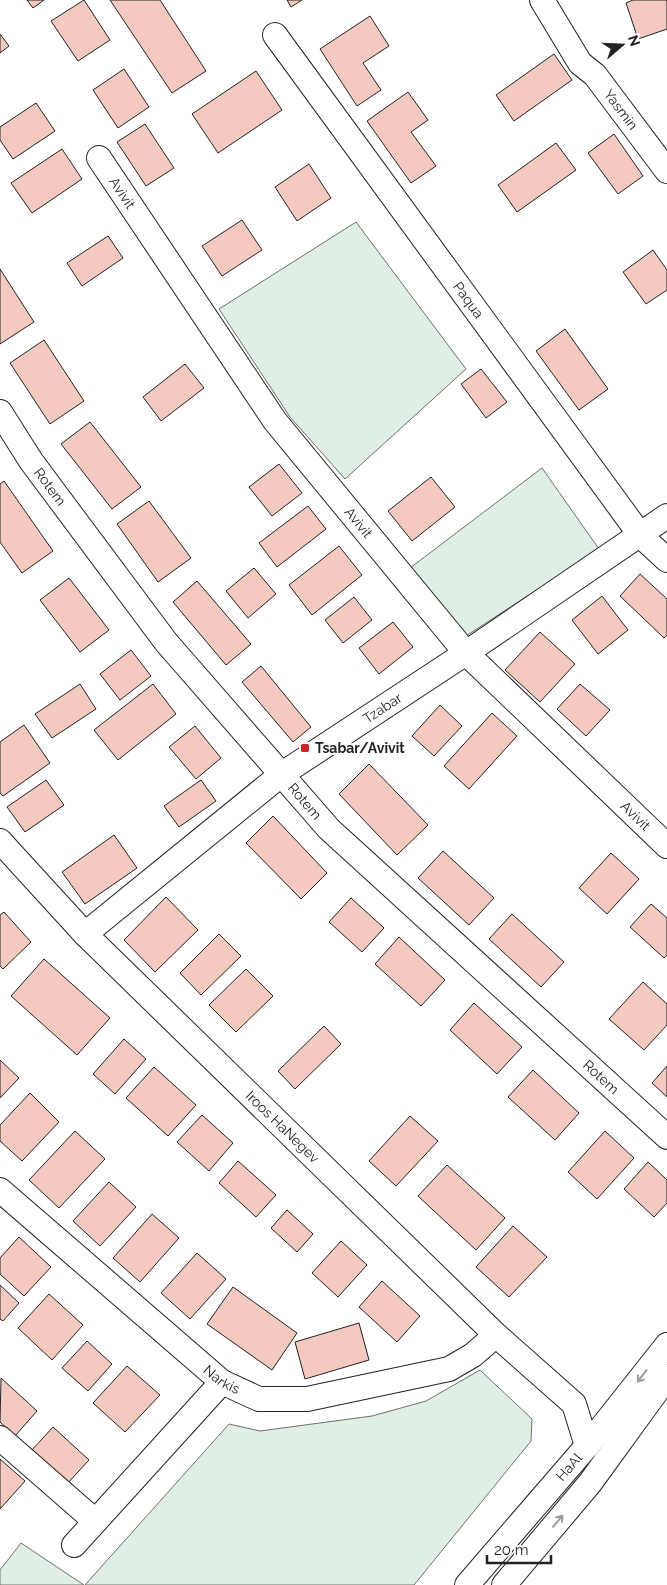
<svg xmlns="http://www.w3.org/2000/svg" width="667" height="1585" viewBox="0 0 667 1585" font-family="Raleway,sans-serif">
  <style>
    .green { fill: #e0efe3; stroke: #6f6f6f }
    .building { fill: #f3c9c0; stroke: #222 }
    .lines { fill: none; stroke-linecap: round; stroke-linejoin: round }
    .minor-casing { stroke: #222; stroke-width: 26 }
    .minor { stroke: #fff; stroke-width: 24 }
    .oneway { stroke: #9c9c9c }
    .poi-dot { fill: #c62828; stroke: #fff; stroke-width: 2 }
    .labels { text-anchor: middle; dominant-baseline: central; stroke-width: 4; stroke-linejoin: round; paint-order: stroke }
    .street-label { font-size: 14px; fill: #222; stroke: #fff }
    .poi-label { font-size: 14px; font-weight: bold; fill: #222; stroke: #fff; text-anchor: start }
  </style>
  <rect width="100%" height="100%" fill="#fff"/>
  <g class="green">
    <polygon points="356,222 466,369 345,479 290,417 219,309"/>
    <polygon points="542,468 599,549 466,636 410,568"/>
    <polygon points="480,1370 532,1419 531,1441 414,1585 85,1585 229,1424 260,1431 372,1416 426,1401"/>
    <polygon points="21,1543 84,1585 0,1585 0,1570"/>
  </g>
  <g class="building">
    <polygon points="27,0 44,0 33,8"/>
    <polygon points="84,0 110,40 78,61 51,21"/>
    <polygon points="110,0 160,0 206,71 172,93"/>
    <polygon points="287,0 302,0 291,7"/>
    <polygon points="633,0 667,0 667,29 638,39 626,3"/>
    <polygon points="370,16 389,46 363,63 381,90 357,106 320,49"/>
    <polygon points="0,34 9,46 0,53"/>
    <polygon points="554,54 572,80 514,121 496,95"/>
    <polygon points="124,69 149,107 118,128 93,90"/>
    <polygon points="256,71 282,110 218,153 192,114"/>
    <polygon points="408,92 428,120 411,132 436,166 411,183 367,121"/>
    <polygon points="36,103 55,131 13,159 0,140 0,127"/>
    <polygon points="145,124 174,168 146,186 117,142"/>
    <polygon points="614,134 643,176 618,194 588,153"/>
    <polygon points="556,143 576,170 517,212 498,185"/>
    <polygon points="62,149 82,179 32,213 11,183"/>
    <polygon points="309,164 331,198 297,221 275,187"/>
    <polygon points="242,220 262,250 222,276 202,246"/>
    <polygon points="108,236 123,258 82,286 67,263"/>
    <polygon points="653,250 667,270 667,290 646,304 623,272"/>
    <polygon points="0,269 34,322 0,344"/>
    <polygon points="565,329 608,389 579,410 536,351"/>
    <polygon points="44,340 84,401 50,424 10,363"/>
    <polygon points="185,364 204,388 161,421 143,397"/>
    <polygon points="481,369 507,402 486,418 461,384"/>
    <polygon points="90,422 141,487 112,509 61,444"/>
    <polygon points="279,464 302,493 272,516 249,487"/>
    <polygon points="431,477 455,507 412,541 388,511"/>
    <polygon points="4,481 53,551 22,573 0,542 0,484"/>
    <polygon points="149,501 191,558 158,582 117,524"/>
    <polygon points="308,506 326,529 277,567 259,543"/>
    <polygon points="339,546 362,575 312,615 289,585"/>
    <polygon points="254,568 276,594 248,618 226,591"/>
    <polygon points="640,574 667,599 667,635 664,638 620,596"/>
    <polygon points="69,578 109,630 80,652 40,600"/>
    <polygon points="197,581 251,644 226,665 173,602"/>
    <polygon points="602,596 628,630 598,654 572,620"/>
    <polygon points="354,597 372,620 343,643 325,620"/>
    <polygon points="393,622 413,647 379,674 359,648"/>
    <polygon points="540,632 575,664 540,702 505,670"/>
    <polygon points="131,650 151,676 120,700 100,674"/>
    <polygon points="261,666 311,727 293,742 242,682"/>
    <polygon points="80,684 96,709 52,738 35,714"/>
    <polygon points="153,684 176,714 118,760 94,730"/>
    <polygon points="580,684 610,710 586,736 557,709"/>
    <polygon points="440,705 462,726 434,756 412,736"/>
    <polygon points="492,713 517,736 469,789 444,766"/>
    <polygon points="24,725 50,763 3,796 0,793 0,742"/>
    <polygon points="195,726 221,758 196,779 169,747"/>
    <polygon points="369,764 428,825 397,855 339,794"/>
    <polygon points="46,780 64,805 25,832 7,807"/>
    <polygon points="201,780 216,801 179,827 164,806"/>
    <polygon points="273,816 327,873 301,899 246,843"/>
    <polygon points="114,835 137,868 85,904 62,872"/>
    <polygon points="443,851 494,898 469,925 418,878"/>
    <polygon points="611,853 639,879 607,914 579,888"/>
    <polygon points="166,897 198,930 155,972 124,940"/>
    <polygon points="351,898 384,928 362,952 329,922"/>
    <polygon points="651,904 667,918 667,955 664,958 630,927"/>
    <polygon points="4,912 31,942 3,969 0,966 0,915"/>
    <polygon points="512,914 564,962 541,987 489,939"/>
    <polygon points="219,934 241,956 201,995 180,973"/>
    <polygon points="399,937 445,980 421,1006 375,964"/>
    <polygon points="44,959 110,1018 77,1055 11,996"/>
    <polygon points="246,969 273,996 236,1032 209,1005"/>
    <polygon points="643,982 667,1004 667,1025 644,1050 609,1019"/>
    <polygon points="474,1003 522,1047 497,1074 450,1030"/>
    <polygon points="324,1026 341,1044 295,1089 278,1071"/>
    <polygon points="124,1039 146,1059 115,1094 93,1074"/>
    <polygon points="0,1060 19,1078 0,1098"/>
    <polygon points="667,1066 667,1097 652,1083"/>
    <polygon points="154,1067 196,1105 168,1136 126,1098"/>
    <polygon points="533,1070 579,1113 555,1140 508,1097"/>
    <polygon points="30,1093 59,1122 22,1161 0,1141 0,1125"/>
    <polygon points="202,1115 233,1143 209,1171 177,1142"/>
    <polygon points="410,1116 438,1141 396,1186 369,1161"/>
    <polygon points="75,1131 105,1159 59,1208 29,1180"/>
    <polygon points="605,1131 634,1158 597,1199 568,1172"/>
    <polygon points="238,1161 276,1195 256,1217 219,1183"/>
    <polygon points="648,1162 667,1180 667,1203 654,1217 624,1189"/>
    <polygon points="447,1165 505,1218 476,1250 418,1196"/>
    <polygon points="109,1182 136,1207 100,1246 73,1221"/>
    <polygon points="287,1210 313,1234 297,1252 271,1228"/>
    <polygon points="152,1214 179,1238 140,1282 113,1258"/>
    <polygon points="513,1226 547,1257 509,1297 476,1267"/>
    <polygon points="19,1237 51,1267 24,1296 0,1274 0,1258"/>
    <polygon points="341,1241 367,1265 338,1297 312,1273"/>
    <polygon points="197,1253 226,1279 190,1319 161,1293"/>
    <polygon points="382,1281 420,1316 397,1342 359,1307"/>
    <polygon points="0,1285 19,1303 3,1321 0,1319"/>
    <polygon points="233,1287 297,1333 272,1370 207,1324"/>
    <polygon points="49,1294 83,1325 52,1360 18,1328"/>
    <polygon points="359,1323 369,1360 305,1379 295,1342"/>
    <polygon points="87,1341 112,1364 88,1391 62,1368"/>
    <polygon points="127,1366 160,1395 125,1432 93,1403"/>
    <polygon points="1,1378 37,1411 15,1436 0,1422"/>
    <polygon points="53,1427 89,1460 67,1484 31,1451"/>
    <polygon points="0,1459 25,1481 0,1509"/>
  </g>
  <g class="lines">
    <defs>
      <g id="minor">
        <path id="s1" d="M542,0l38,63 15,12 72,96"/>
        <path id="s2" d="M275,35l366,501 26,24"/>
        <path id="s3" d="M99,158l176,263 191,232 201,193"/>
        <path id="s4" d="M0,412l31,49 135,181 163,187 338,308"/>
        <path id="s5" d="M0,841l85,93 411,401 78,69 13,42"/>
        <path id="s6" d="M85,934l197,-160 184,-121 201,-137"/>
        <path id="s7" d="M0,1190l222,192 37,17h48l142,-30 24,-14 23,-20"/>
        <polyline points="0,1438 95,1521"/>
        <polyline points="74,1545 222,1382"/>
        <path id="s8" d="M467,1585l120,-139 80,-101"/>
        <polyline points="504,1585 590,1483 667,1377"/>
      </g>
    </defs>
    <use href="#minor" class="minor-casing"/>
    <use href="#minor" class="minor"/>
  </g>
  <defs><path id="oneway-shaft" d="M-6 0H5M1.5-3L5.5 0L1.5 3" fill="none" stroke-width="1.6" stroke-linecap="round" stroke-linejoin="round" transform="scale(1.25)"/></defs>
  <g class="oneway">
    <use href="#oneway-shaft" transform="translate(642 1376) rotate(128)"/>
    <use href="#oneway-shaft" transform="translate(558 1521) rotate(-50)"/>
  </g>
  <rect class="poi-dot" x="300" y="743" width="10" height="10" rx="2.5"/>
  <g class="labels">
    <g class="street-label">
      <text stroke="none"><textPath href="#s1" startOffset="136">Yasmin</textPath></text>
      <text stroke="none"><textPath href="#s3" startOffset="42">Avivit</textPath></text>
      <text stroke="none"><textPath href="#s2" startOffset="328">Paqua</textPath></text>
      <text stroke="none"><textPath href="#s4" startOffset="90">Rotem</textPath></text>
      <text stroke="none"><textPath href="#s3" startOffset="448">Avivit</textPath></text>
      <text stroke="none"><textPath href="#s6" startOffset="374">Tzabar</textPath></text>
      <text stroke="none"><textPath href="#s4" startOffset="495">Rotem</textPath></text>
      <text stroke="none"><textPath href="#s3" startOffset="852">Avivit</textPath></text>
      <text stroke="none"><textPath href="#s4" startOffset="900">Rotem</textPath></text>
      <text stroke="none"><textPath href="#s5" startOffset="402">Iroos HaNegev</textPath></text>
      <text stroke="none"><textPath href="#s7" startOffset="292">Narkis</textPath></text>
      <text stroke="none"><textPath href="#s8" startOffset="156">HaAl</textPath></text>
    </g>
    <g class="poi-label">
      <text x="315" y="748">Tsabar/Avivit</text>
    </g>
  </g>
  <g transform="translate(622 45) rotate(71)" stroke="#ffffff" stroke-width="4" paint-order="stroke">
  <path d="M0-4L9 19L0 12L-9 19Z" fill="#222222"/>
  <text y="-8" font-size="14" font-weight="bold" text-anchor="middle" fill="#222222">N</text>
  </g>
  <path d="M487 1555v8h64v-8" fill="none" stroke="#222222" stroke-width="2.5"/>
  <text x="494" y="1555" font-size="15" fill="#222222" stroke="#ffffff" stroke-width="4" paint-order="stroke">20 m</text>
</svg>
